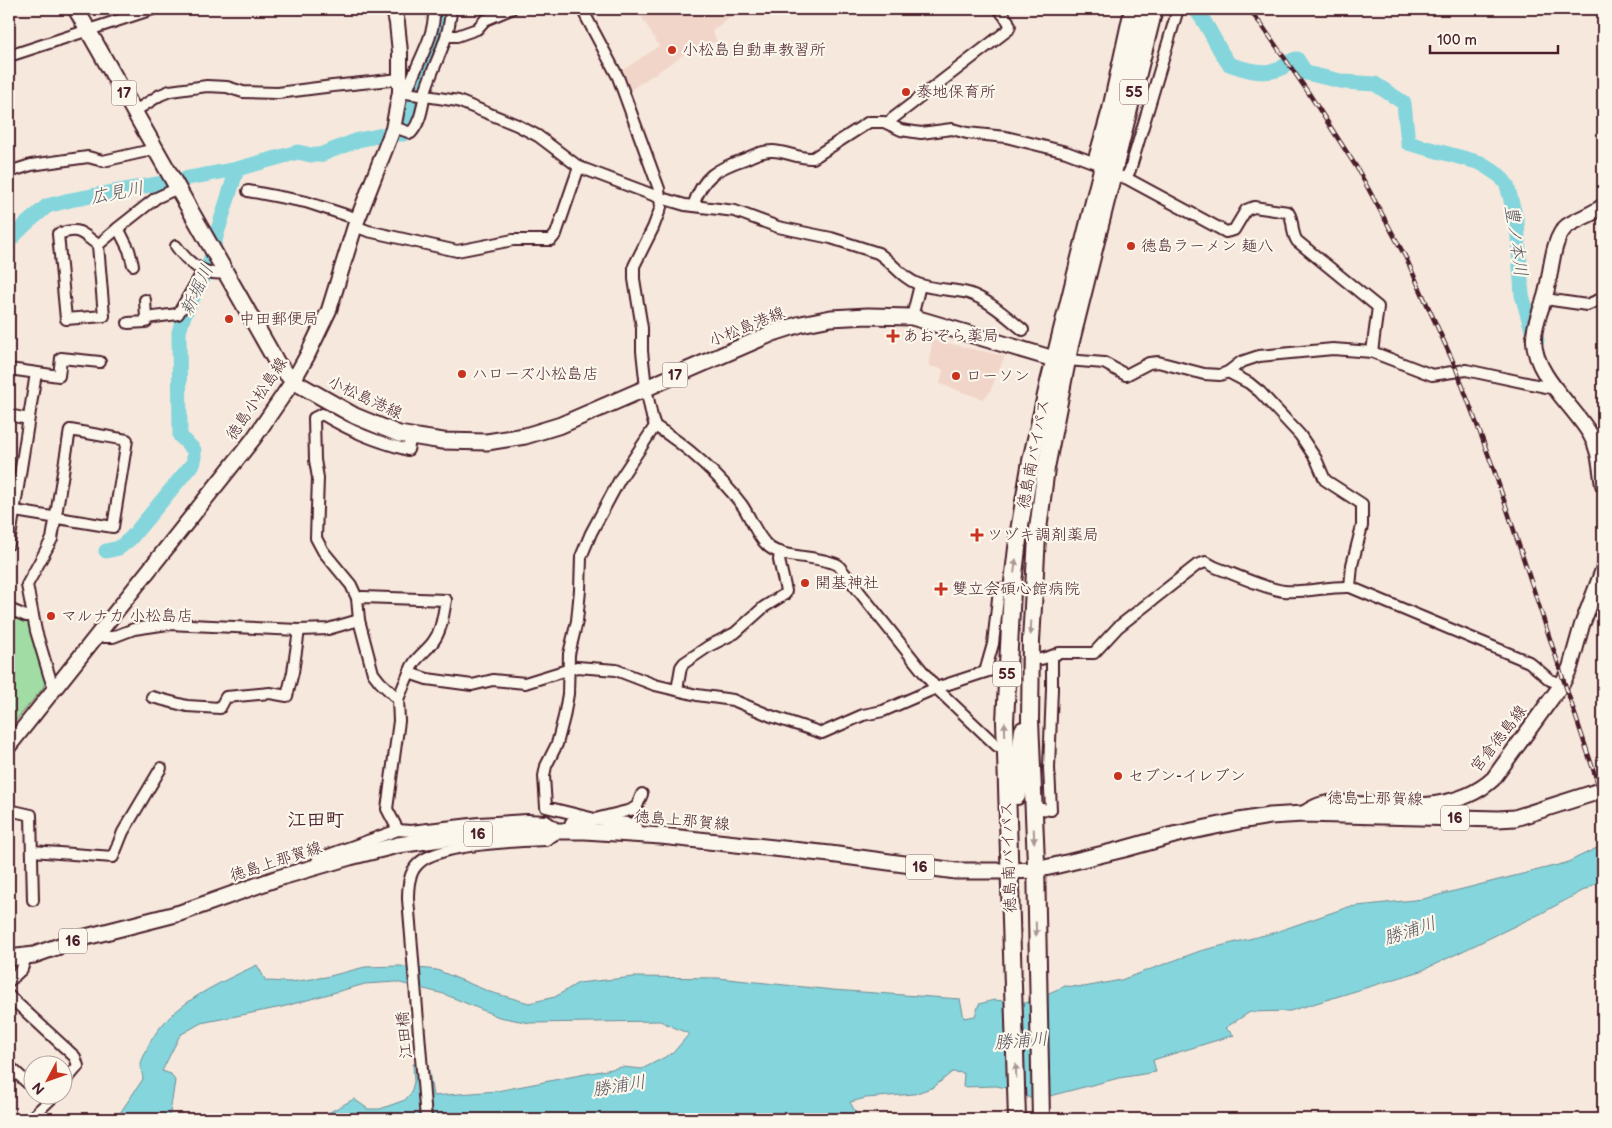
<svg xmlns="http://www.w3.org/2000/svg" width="1612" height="1128" viewBox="0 0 1612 1128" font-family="'Balsamiq Sans','Klee One',sans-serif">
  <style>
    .built { fill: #f1d5c9 }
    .green { fill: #a0dca3; stroke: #757e67 }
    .water { fill: #84d5dc; stroke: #6d8c95 }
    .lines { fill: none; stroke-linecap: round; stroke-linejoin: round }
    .stream { stroke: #6d8c95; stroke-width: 2.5 }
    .river { stroke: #84d5dc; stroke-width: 15 }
    .minor-tunnel { stroke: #d4c0b9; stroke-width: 10; stroke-dasharray: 10 5; stroke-linecap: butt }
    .minor-casing { stroke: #4a1f2b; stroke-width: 14 }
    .secondary-casing { stroke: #4a1f2b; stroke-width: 18 }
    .primary-casing { stroke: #4a1f2b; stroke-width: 19 }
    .trunk-casing { stroke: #4a1f2b; stroke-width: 20 }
    .minor { stroke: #fbf7ec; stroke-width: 10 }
    .secondary { stroke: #fbf7ec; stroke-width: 14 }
    .primary { stroke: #fbf7ec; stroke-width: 15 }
    .trunk { stroke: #fbf7ec; stroke-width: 16 }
    .rail-casing { stroke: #4a1f2b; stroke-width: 4.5 }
    .rail { stroke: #fbf7ec; stroke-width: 2.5; stroke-dasharray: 8; stroke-linecap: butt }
    .oneway { fill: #ab9695 }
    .poi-dot { fill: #c8321e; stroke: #fbf7ec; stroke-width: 2 }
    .labels { text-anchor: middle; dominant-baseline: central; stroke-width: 4.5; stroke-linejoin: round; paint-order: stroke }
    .shield { fill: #fbf7ec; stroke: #7f6065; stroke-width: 1 }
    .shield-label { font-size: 15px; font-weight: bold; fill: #4a1f2b }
    .poi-label { font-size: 16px; fill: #4a1f2b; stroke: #fbf7ec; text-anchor: start }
    .street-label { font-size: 16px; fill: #4a1f2b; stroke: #fbf7ec }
    .water-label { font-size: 18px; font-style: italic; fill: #5b5660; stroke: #fbf7ec }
    .quarter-label { font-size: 19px; font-weight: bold; fill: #4a1f2b; stroke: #fbf7ec }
  </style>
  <rect width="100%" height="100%" fill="#f6e8dc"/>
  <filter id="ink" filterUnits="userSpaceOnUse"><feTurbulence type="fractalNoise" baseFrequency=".02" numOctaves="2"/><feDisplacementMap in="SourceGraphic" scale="10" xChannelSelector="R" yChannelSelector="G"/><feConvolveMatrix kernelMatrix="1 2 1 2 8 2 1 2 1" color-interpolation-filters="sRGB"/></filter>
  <g filter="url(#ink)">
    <g class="built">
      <polygon points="637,9 742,9 712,31 717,42 706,44 683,55 629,91 620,72 659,46"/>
      <polygon points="932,340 1005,356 989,394 982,399 940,384 943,369 929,366"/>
    </g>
    <polygon class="green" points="9,613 29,621 45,683 43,688 14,723 9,721"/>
    <path class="water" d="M1603,845v34l-6,4 -55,30 -121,58 -131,40 -40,1 -25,16 9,7 -81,25 3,12 -37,6 -85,22 -22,-11 -16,-3 -33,1 1,-14 -12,-1 -18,15 -20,7 -48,4 -16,4 9,17h-2c-17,0 -34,1 -50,0 -64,-3 -129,-11 -193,0h-297l37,-20 14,10h12l25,-9 6,-7 3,-11 -1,-18 15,1 5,31 64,-5 125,-24 20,2 31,-16 16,-19 -29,-13 -130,2 -31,-6 -55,-23 -48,-12 -31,2 -83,23 -81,16 -21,12 -18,36 9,3 4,7 -6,38h-53l27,-40c0,-4 -3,-10 -2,-15 0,-3 3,-7 4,-11 18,-46 70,-68 112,-88l9,16 25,1 35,-5 39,-10 35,-1 37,4 53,22 39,11 26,-6 23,-14 56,-6 84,1 115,12 127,9 4,19 11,-2 4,-12 15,-4 32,3 39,-17 19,1 37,-7 79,-29 73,-18 75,-26 75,-8 143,-36z"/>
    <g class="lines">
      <polyline class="stream" points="855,1115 869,1119"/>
      <g class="river">
        <path d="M1195,9c15,17 21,38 34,55 14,5 33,11 48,6 8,-2 11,-10 20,-11l9,14 39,9 30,2 29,19 4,40 73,20 19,13 7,9 10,38 5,72 10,35 5,10"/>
        <path d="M400,134h3c9,-16 12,-33 18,-51 6,-19 23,-55 22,-74"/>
        <polyline points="9,241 26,224 47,206 70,200 237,169 298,152 311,155 320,155 358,140 383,135"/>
        <polyline points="106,551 119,548 131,538 194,462 194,450 180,436 179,332 184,315 209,266 217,233 237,169"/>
      </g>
      <polyline class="minor-tunnel" points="1003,667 1035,660"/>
      <defs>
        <g id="minor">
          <polyline points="582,9 618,77 659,189 661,207 653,228 634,266 634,279 642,328 642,351 646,388 652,417 655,426 620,479 591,533 581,557 580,590 577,621 569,654 568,694 564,717 557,744 546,766 544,776 546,807 595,819 631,810 637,806 642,794"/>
          <polyline points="447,36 457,36 477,29 485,20 511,9"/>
          <polyline points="9,56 153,9"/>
          <path d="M400,92l58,9 59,24 21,11 41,31 82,31 24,7 50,6 43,16 53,11 47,15c14,9 24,25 40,31 16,6 34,5 50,9 21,7 38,23 55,37"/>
          <path d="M407,92c8,-27 29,-55 27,-83"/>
          <polyline points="135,111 160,95 170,91 207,86 227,87 243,92 278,93 333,86 400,79"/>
          <polyline points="889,124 892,119 1008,30 1010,26 1008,21 999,9"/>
          <path d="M394,127l17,6c12,-14 11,-30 16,-47 9,-26 23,-49 24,-77"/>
          <polyline points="1093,162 1108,109 1130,9"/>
          <polyline points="9,172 31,165 88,157 103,161 147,151 155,148"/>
          <polyline points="1121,177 1126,178 1130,170 1178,9"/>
          <path d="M1126,178l100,54 8,-2 12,-20 8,-3 34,5c7,10 2,18 9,29l81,66 -6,45"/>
          <polyline points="248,191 306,202 358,219"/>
          <path d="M693,206c10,-30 23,-37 52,-47 8,-4 17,-8 26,-8 13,-1 26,8 42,7l56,-36h15l17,8 20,3 31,-4 15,4 39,4 60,15 24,9 14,3"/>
          <polyline points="355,226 368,231 457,251 513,240 551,240 556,234 579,167"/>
          <path d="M98,245c-18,-13 -18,-18 -40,-11l8,85 38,-3 -6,-71 20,-17"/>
          <path d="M176,246c12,17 28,30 49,27"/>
          <polyline points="133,265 129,250 118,228 156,198 178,188"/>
          <polyline points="1545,299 1587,305 1603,298"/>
          <polyline points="145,300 146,318"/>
          <polyline points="912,317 920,285"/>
          <polyline points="128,323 146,322 146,318 178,314 203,271"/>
          <polyline points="1067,360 1104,363 1126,375 1149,363 1158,362 1204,374 1220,375 1228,372 1241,362 1259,356 1333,349 1372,352 1432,375 1466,370 1555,389"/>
          <polyline points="9,369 59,376 61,358 100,362"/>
          <polyline points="1228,372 1249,383 1260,392 1300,435 1316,459 1325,480 1362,504 1362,526 1352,565 1350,587"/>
          <polyline points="9,415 28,419"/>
          <path d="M655,426c31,19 65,50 87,79 9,13 15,32 27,42 15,12 49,8 69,18l98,123 61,58"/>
          <polyline points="9,510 113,527 127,440 70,430 52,539 27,585 36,631 50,678 54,688"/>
          <polyline points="9,544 36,373"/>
          <path d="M357,598l6,-1 83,3c-3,15 -4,30 -13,42 -8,11 -19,16 -24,31"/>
          <polyline points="9,609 26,616 33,616"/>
          <polyline points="97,634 104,637 113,637 134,629 168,624 299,630 328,629 359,620"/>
          <path d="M1052,656l7,-3h35l24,-26 79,-62 9,-3 9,5c19,7 51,22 69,24 22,2 44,-5 66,-4l179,75 21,18 12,4"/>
          <polyline points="996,669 985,672 993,644 999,589 1012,591"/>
          <polyline points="677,690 681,667 684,663 709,646 735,633 764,607 785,594 786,591 779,560 780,552"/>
          <polyline points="152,697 187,706 220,708 226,697 270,693 287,696 293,672 299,630"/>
          <polyline points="398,699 409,673 427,679 472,685 493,680 525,683 577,667 616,670 655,685 697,695 733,700 771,716 822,733 863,715 883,711 936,688 985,672"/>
          <polyline points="1033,808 1051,810 1049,768 1052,689 1052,656 1041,659"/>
          <polyline points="9,810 31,815 33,900"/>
          <path d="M398,830l-11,-21 12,-88 -1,-22 -18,-17 -7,-9 -14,-53 -2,-22 -6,-13 -28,-34 -7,-13 2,-60 -3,-18 -1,-42 8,-4c30,18 53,27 86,36l3,-14"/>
          <polyline points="568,830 571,822 595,819 635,824 639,834"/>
          <polyline points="32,851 113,857 123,832 161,768"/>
          <path d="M315,867l3,-8 13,-5 67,-24 13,1 68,-8 48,-3 19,1 7,5 2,4 -1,5 -8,5c-28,1 -107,4 -127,23 -10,9 -11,23 -11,36l18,220"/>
          <polyline points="9,981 22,969 26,957"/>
          <polyline points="9,996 75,1057 78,1066 62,1085"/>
          <polyline points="9,1066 32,1087"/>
          <polyline points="30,1119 54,1096"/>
        </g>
        <g id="secondary">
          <path d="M1603,206c-11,9 -24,12 -36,20 -15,11 -16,49 -21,67 -4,16 -13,32 -12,48 1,35 40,65 56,93 10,16 10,34 13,51"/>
          <polyline points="9,746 254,438 293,381 307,356 329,310 355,226 393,129 400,92 400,52 397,23 394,9"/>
          <path d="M1303,814c5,-3 11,-7 17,-9 12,-4 26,-2 38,-1 46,2 99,8 135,-25l69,-95 8,-16 12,-43 21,-55"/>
        </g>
        <g id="primary">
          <polyline points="76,9 277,363 293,381 355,416 399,434 411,436 443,441 487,442 525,436 561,425 773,333 801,324 831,318 868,316 912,317 1054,359 1067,360"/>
          <polyline points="1164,837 1239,821 1270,816 1303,814 1498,819 1515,818 1603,790"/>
          <polyline points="9,958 34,955 82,938 180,913 278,878 350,857 398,845 462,836 518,831 585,831 661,836 830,854 956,871 1010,871 1035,870 1054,866 1124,849 1174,835"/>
        </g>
        <g id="trunk">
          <polyline points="1017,796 1018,774 1023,730"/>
          <polyline points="1017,1119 1005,721 1012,591 1019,531 1031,461 1049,382 1142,9"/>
          <polyline points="1041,1119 1036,863 1030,720 1031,641 1037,537 1046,468 1070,345 1154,9"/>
        </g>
      </defs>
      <use href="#minor" class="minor-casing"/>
      <use href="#secondary" class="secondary-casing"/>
      <use href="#primary" class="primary-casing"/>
      <use href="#trunk" class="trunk-casing"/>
      <use href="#minor" class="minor"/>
      <use href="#secondary" class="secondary"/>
      <use href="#primary" class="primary"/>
      <use href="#trunk" class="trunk"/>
      <defs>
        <polyline id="rail" points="1248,9 1261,24 1308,92 1357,168 1406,258 1455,366 1494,470 1603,799"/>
      </defs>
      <use href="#rail" class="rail-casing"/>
      <use href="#rail" class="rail"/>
    </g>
    <defs><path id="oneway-solid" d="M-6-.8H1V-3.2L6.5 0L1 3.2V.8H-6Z" transform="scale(1.25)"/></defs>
    <g class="oneway">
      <use href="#oneway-solid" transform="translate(1015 566) rotate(-83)"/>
      <use href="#oneway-solid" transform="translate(1031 628) rotate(92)"/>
      <use href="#oneway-solid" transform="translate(1005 729) rotate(-91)"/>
      <use href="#oneway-solid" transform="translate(1034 836) rotate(88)"/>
      <use href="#oneway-solid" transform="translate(1036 929) rotate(88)"/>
      <use href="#oneway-solid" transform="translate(1016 1071) rotate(-92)"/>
    </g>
  </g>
  <g class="poi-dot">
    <circle cx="672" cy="50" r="5"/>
    <circle cx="906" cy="92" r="5"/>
    <circle cx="1131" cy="246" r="5"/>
    <circle cx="229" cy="319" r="5"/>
    <path d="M890.5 328.5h5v5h5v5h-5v5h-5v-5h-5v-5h5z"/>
    <circle cx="462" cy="374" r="5"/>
    <circle cx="956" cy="376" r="5"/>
    <path d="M974.5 527.5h5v5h5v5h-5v5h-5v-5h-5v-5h5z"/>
    <circle cx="805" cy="583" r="5"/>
    <path d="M938.5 581.5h5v5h5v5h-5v5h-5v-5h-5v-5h5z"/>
    <circle cx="51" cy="616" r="5"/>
    <circle cx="1118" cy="776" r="5"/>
  </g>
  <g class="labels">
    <g class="shield">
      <rect x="1120" y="79.5" width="28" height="25" rx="4"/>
      <rect x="111.5" y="80.5" width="25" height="25" rx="4"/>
      <rect x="662.5" y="362.5" width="25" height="25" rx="4"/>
      <rect x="993" y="661.5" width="28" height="25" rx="4"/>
      <rect x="1441" y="805.5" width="28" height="25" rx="4"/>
      <rect x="464" y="821.5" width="28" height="25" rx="4"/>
      <rect x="906" y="854.5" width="28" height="25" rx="4"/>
      <rect x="59" y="928.5" width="28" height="25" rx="4"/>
    </g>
    <g class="shield-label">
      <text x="1134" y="92">55</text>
      <text x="124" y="93">17</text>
      <text x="675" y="375">17</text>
      <text x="1007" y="674">55</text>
      <text x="1455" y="818">16</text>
      <text x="478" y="834">16</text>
      <text x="920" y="867">16</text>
      <text x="73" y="941">16</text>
    </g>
    <g class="poi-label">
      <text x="682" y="50">小松島自動車教習所</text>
      <text x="916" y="92">泰地保育所</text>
      <text x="1141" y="246">徳島ラーメン 麺八</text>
      <text x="239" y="319">中田郵便局</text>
      <text x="903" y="336">あおぞら薬局</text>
      <text x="472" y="374">ハローズ小松島店</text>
      <text x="966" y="376">ローソン</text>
      <text x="987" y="535">ツヅキ調剤薬局</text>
      <text x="815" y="583">開基神社</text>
      <text x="952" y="589">雙立会碩心館病院</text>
      <text x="61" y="616">マルナカ 小松島店</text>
      <text x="1128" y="776">セブン-イレブン</text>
    </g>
    <g class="street-label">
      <text transform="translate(747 327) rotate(-22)">小松島港線</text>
      <text transform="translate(365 398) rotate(25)">小松島港線</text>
      <text transform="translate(257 399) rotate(-56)">徳島小松島線</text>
      <text transform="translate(1034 454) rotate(-79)">徳島南バイパス</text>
      <text transform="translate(1499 739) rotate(-52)">宮倉徳島線</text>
      <text transform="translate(1375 799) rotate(1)">徳島上那賀線</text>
      <text transform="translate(682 821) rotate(5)">徳島上那賀線</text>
      <text transform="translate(1009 857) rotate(-92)">徳島南バイパス</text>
      <text transform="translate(276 862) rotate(-18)">徳島上那賀線</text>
      <text transform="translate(405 1035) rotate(-95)">江田橋</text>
    </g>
    <g class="water-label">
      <text transform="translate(117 193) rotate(-11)">広見川</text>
      <text transform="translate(1516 241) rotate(82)">豊ノ本川</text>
      <text transform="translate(197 290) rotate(-65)">新堀川</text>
      <text transform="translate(1410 931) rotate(-18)">勝浦川</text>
      <text transform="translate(1021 1041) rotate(-5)">勝浦川</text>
      <text transform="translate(619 1086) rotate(-9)">勝浦川</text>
    </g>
    <g class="quarter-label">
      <text x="316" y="820">江田町</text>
    </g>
  </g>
  <rect width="1612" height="1128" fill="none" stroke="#fbf7ec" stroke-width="30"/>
  <rect x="15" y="15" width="1582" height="1098" fill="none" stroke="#4a1f2b" stroke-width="2" filter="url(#ink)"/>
  <g transform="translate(48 1080) rotate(229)"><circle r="24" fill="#fbf7ec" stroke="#b4a19f"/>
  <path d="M0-4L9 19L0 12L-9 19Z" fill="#c8321e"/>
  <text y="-8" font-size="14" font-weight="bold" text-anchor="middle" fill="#4a1f2b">N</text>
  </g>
  <path d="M1430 45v8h128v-8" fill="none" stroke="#4a1f2b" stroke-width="2.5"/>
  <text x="1437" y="45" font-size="15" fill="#4a1f2b" stroke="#fbf7ec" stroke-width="4" paint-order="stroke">100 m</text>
</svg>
